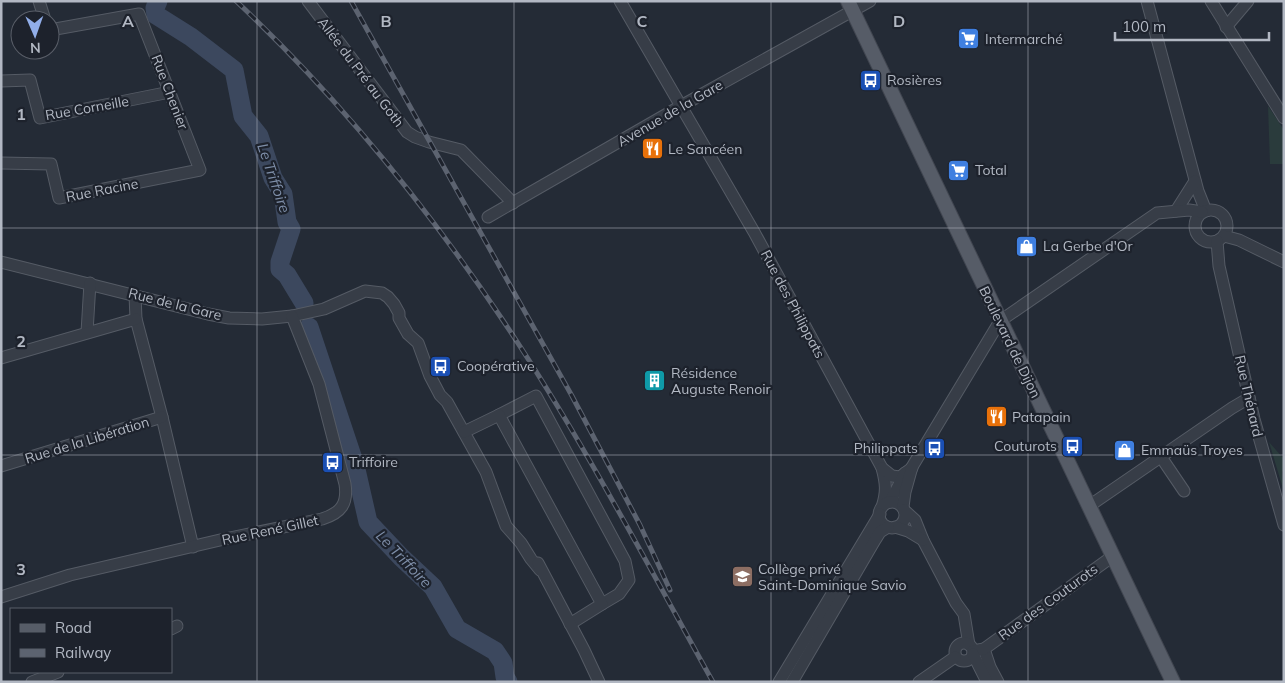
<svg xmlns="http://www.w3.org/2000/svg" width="1285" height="683" viewBox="0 0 1285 683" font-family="Mulish,sans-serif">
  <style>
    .green { fill: #2a3b3c }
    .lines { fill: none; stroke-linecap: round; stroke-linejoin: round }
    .river { stroke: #3c485e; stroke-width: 19 }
    .minor-casing { stroke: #555b65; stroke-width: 13 }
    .major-casing { stroke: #414650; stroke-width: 16 }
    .minor { stroke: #373d47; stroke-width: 11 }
    .major { stroke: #565c67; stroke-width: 14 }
    .rail-casing { stroke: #5c6370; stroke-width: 5 }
    .rail { stroke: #1d222c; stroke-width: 3; stroke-dasharray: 9; stroke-linecap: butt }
    .grid { fill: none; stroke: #b2b8c3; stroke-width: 1; stroke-opacity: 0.55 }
    .labels { text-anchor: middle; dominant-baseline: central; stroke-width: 4.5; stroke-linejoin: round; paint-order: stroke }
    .poi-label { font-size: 14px; fill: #b2b8c3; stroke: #1d222c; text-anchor: start }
    .street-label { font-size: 14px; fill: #b2b8c3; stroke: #1d222c }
    .water-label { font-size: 15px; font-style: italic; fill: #7e8ea8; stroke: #1d222c }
    .grid-label { font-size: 16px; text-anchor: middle; font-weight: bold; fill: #b2b8c3; stroke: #1d222c; stroke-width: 4.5; stroke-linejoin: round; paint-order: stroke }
  </style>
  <rect width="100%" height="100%" fill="#242b36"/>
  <g class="green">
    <polygon points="1268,106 1284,130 1284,164 1270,164"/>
    <polygon points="1269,442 1284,459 1284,470 1282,472 1284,492"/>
  </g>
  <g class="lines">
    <g class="river">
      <polyline points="158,1 155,8 156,15 191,37 234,70 243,116 259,136 273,178 283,194 287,222 291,229 280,262 280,269 287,275 304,303"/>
      <polyline points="309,327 355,465 368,522 401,557 433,587 457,629 495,651 503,663 505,677 508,682"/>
    </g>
    <defs>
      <g id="minor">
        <polyline points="39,1 45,20"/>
        <polyline points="308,1 407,132 415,137 429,142 461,150 513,203"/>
        <path d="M620,1l134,231 128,236c4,15 5,24 0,39"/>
        <polyline points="1147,1 1198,191 1206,211"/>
        <polyline points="1211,1 1284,118"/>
        <polyline points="1226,27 1248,1"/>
        <polyline points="1,81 30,80 40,118 170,92"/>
        <polyline points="1,163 51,164 59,198 200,170 139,14 50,30"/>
        <circle cx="1211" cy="226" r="16"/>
        <polyline points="1176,211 1195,181"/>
        <polyline points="488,217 681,106 870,1"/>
        <polyline points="1224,236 1239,240 1284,262"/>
        <polyline points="1217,241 1219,266 1254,419 1284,525"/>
        <polyline points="1,262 208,314 229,318 262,319 292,316 324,309 365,291 382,293 388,297 394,304 399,313 399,318 408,334 418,343 430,376 440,395 447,402 486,472 506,526 521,543 531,559 540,570"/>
        <polyline points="135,295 136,319 162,417 193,547"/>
        <polyline points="87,332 90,283"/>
        <polyline points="1,358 136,319"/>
        <polyline points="499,415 536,396 625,561 629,580 619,594 602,604"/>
        <polyline points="464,432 499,415 602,604 570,624"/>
        <polyline points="1161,457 1184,491"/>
        <polyline points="1,466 162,417"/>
        <polyline points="882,468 892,476 900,477 912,468"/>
        <polyline points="890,502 905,473"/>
        <circle cx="892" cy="515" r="13"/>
        <polyline points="1089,506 1232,408 1249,398"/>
        <polyline points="903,507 905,492 912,467 1000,321 1157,213 1189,210 1202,212"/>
        <polyline points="904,510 915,520 923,540 956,603 964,614 969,645"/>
        <polyline points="895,527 908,531 923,540"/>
        <polyline points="538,563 584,650 599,682"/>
        <path d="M1,597l69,-22 150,-35 102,-21c19,-6 26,-15 23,-35l-26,-100 -27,-68"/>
        <polyline points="171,629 177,626"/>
        <circle cx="964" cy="652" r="9"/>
        <polyline points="984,649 990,667 998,682"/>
        <polyline points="973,651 984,649 1113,556"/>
        <polyline points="973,654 987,682"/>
        <polyline points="32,682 58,672"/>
        <polyline points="779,682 880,514"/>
        <polyline points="792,682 875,540 880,532 888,527"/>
        <polyline points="919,682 955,657"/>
      </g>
      <polyline id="major" points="848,1 1173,682"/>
    </defs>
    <use href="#minor" class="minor-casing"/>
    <use href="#major" class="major-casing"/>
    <use href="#minor" class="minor"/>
    <use href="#major" class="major"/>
    <defs>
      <g id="rail">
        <path d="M236,1c101,95 189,203 266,318 78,116 143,241 211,363"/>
        <polyline points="351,1 572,396 640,525 670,590"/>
      </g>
    </defs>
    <use href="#rail" class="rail-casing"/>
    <use href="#rail" class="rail"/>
  </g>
  <path class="grid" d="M257,1v681M514,1v681M771,1v681M1028,1v681M1,228h1283M1,455h1283"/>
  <defs>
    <symbol id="supermarket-square" viewBox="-11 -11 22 22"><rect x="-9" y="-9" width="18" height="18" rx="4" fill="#3f7fe0" stroke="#1d222c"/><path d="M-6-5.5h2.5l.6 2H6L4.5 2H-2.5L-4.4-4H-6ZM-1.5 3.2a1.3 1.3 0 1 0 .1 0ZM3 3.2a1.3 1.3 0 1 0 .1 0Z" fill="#fff"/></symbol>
    <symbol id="bus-square" viewBox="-11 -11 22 22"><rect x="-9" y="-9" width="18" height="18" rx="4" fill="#1a4fb4" stroke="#1d222c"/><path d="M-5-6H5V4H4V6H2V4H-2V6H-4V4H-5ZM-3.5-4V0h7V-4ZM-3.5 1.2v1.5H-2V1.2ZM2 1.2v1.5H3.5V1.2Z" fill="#fff"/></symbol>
    <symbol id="restaurant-square" viewBox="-11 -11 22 22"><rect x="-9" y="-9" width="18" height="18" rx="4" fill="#e8710a" stroke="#1d222c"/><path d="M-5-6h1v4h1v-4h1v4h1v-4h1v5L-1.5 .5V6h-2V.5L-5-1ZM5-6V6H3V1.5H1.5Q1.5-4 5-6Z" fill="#fff"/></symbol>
    <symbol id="shop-square" viewBox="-11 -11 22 22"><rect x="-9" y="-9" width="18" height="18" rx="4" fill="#3f7fe0" stroke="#1d222c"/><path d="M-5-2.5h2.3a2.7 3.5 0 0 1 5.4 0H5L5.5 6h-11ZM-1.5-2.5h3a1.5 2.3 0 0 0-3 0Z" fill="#fff"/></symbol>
    <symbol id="building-square" viewBox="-11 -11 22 22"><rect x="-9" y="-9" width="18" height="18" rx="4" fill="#0f9aa8" stroke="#1d222c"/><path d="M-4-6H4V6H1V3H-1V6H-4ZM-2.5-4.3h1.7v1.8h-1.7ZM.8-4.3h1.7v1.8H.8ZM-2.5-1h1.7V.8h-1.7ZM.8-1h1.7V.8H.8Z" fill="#fff"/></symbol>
    <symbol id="school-square" viewBox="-11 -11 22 22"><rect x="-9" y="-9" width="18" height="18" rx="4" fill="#8d6e63" stroke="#1d222c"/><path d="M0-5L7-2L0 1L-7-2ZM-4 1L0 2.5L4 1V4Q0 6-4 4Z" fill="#fff"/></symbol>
  </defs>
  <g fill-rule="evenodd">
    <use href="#supermarket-square" x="956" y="26" width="25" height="25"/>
    <use href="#bus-square" x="858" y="68" width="25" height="25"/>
    <use href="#restaurant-square" x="640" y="136" width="25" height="25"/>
    <use href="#supermarket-square" x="946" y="158" width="25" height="25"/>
    <use href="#shop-square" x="1014" y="234" width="25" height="25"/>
    <use href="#bus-square" x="428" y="354" width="25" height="25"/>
    <use href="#building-square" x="642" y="368" width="25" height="25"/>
    <use href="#restaurant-square" x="984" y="404" width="25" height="25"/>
    <use href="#bus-square" x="1060" y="434" width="25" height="25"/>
    <use href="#bus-square" x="922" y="436" width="25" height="25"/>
    <use href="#shop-square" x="1112" y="438" width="25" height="25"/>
    <use href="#bus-square" x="320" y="450" width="25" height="25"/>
    <use href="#school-square" x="730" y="564" width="25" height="25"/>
  </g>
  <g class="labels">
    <g class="poi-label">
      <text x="985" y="39">Intermarché</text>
      <text x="887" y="80">Rosières</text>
      <text x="668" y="149">Le Sancéen</text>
      <text x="975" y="170">Total</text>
      <text x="1043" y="246">La Gerbe d'Or</text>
      <text x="457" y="366">Coopérative</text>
      <text x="671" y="373">Résidence<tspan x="671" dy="16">Auguste Renoir</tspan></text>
      <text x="1012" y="417">Patapain</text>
      <text x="1057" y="446" text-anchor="end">Couturots</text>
      <text x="918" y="448" text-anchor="end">Philippats</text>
      <text x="1141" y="450">Emmaüs Troyes</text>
      <text x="349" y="462">Triffoire</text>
      <text x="758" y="569">Collège privé<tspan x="758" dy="16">Saint-Dominique Savio</tspan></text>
    </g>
    <g class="street-label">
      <text transform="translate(361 72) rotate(53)">Allée du Pré au Goth</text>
      <text transform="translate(170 92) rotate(69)">Rue Chenier</text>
      <text transform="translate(87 108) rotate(-10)">Rue Corneille</text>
      <text transform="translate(670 113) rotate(-30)">Avenue de la Gare</text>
      <text transform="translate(102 190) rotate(-11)">Rue Racine</text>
      <text transform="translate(175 304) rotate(14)">Rue de la Gare</text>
      <text transform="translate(793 304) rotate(62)">Rue des Philippats</text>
      <text transform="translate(1010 342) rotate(64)">Boulevard de Dijon</text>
      <text transform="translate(1249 396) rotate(77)">Rue Thénard</text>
      <text transform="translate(87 440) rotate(-17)">Rue de la Libération</text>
      <text transform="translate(270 530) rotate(-12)">Rue René Gillet</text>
      <text transform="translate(1048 602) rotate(-36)">Rue des Couturots</text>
    </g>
    <g class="water-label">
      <text transform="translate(274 178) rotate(71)">Le Triffoire</text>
      <text transform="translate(404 559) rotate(46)">Le Triffoire</text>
    </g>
  </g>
  <g class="grid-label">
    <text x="128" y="27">A</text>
    <text x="386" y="27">B</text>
    <text x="642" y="27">C</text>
    <text x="899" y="27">D</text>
    <text x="21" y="120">1</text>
    <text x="21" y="347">2</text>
    <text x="21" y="575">3</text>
  </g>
  <rect width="1285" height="683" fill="none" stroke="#b2b8c3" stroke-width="5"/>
  <rect x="10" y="608" width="162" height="65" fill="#1d222c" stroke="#595e68"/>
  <rect x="20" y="624" width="25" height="8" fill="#565c67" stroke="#595e68"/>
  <text x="55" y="633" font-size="15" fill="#b2b8c3">Road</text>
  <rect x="20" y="649" width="25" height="8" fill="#5c6370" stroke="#595e68"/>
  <text x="55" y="658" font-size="15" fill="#b2b8c3">Railway</text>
  <g transform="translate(35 35) rotate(178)"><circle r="24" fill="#1d222c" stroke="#595e68"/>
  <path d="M0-4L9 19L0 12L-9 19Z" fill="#91aee9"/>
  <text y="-8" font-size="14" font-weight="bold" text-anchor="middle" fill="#b2b8c3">N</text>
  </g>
  <path d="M1115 32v8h154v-8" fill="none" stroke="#b2b8c3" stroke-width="2.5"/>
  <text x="1122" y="32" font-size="15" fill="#b2b8c3" stroke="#1d222c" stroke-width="4" paint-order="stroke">100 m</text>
</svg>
